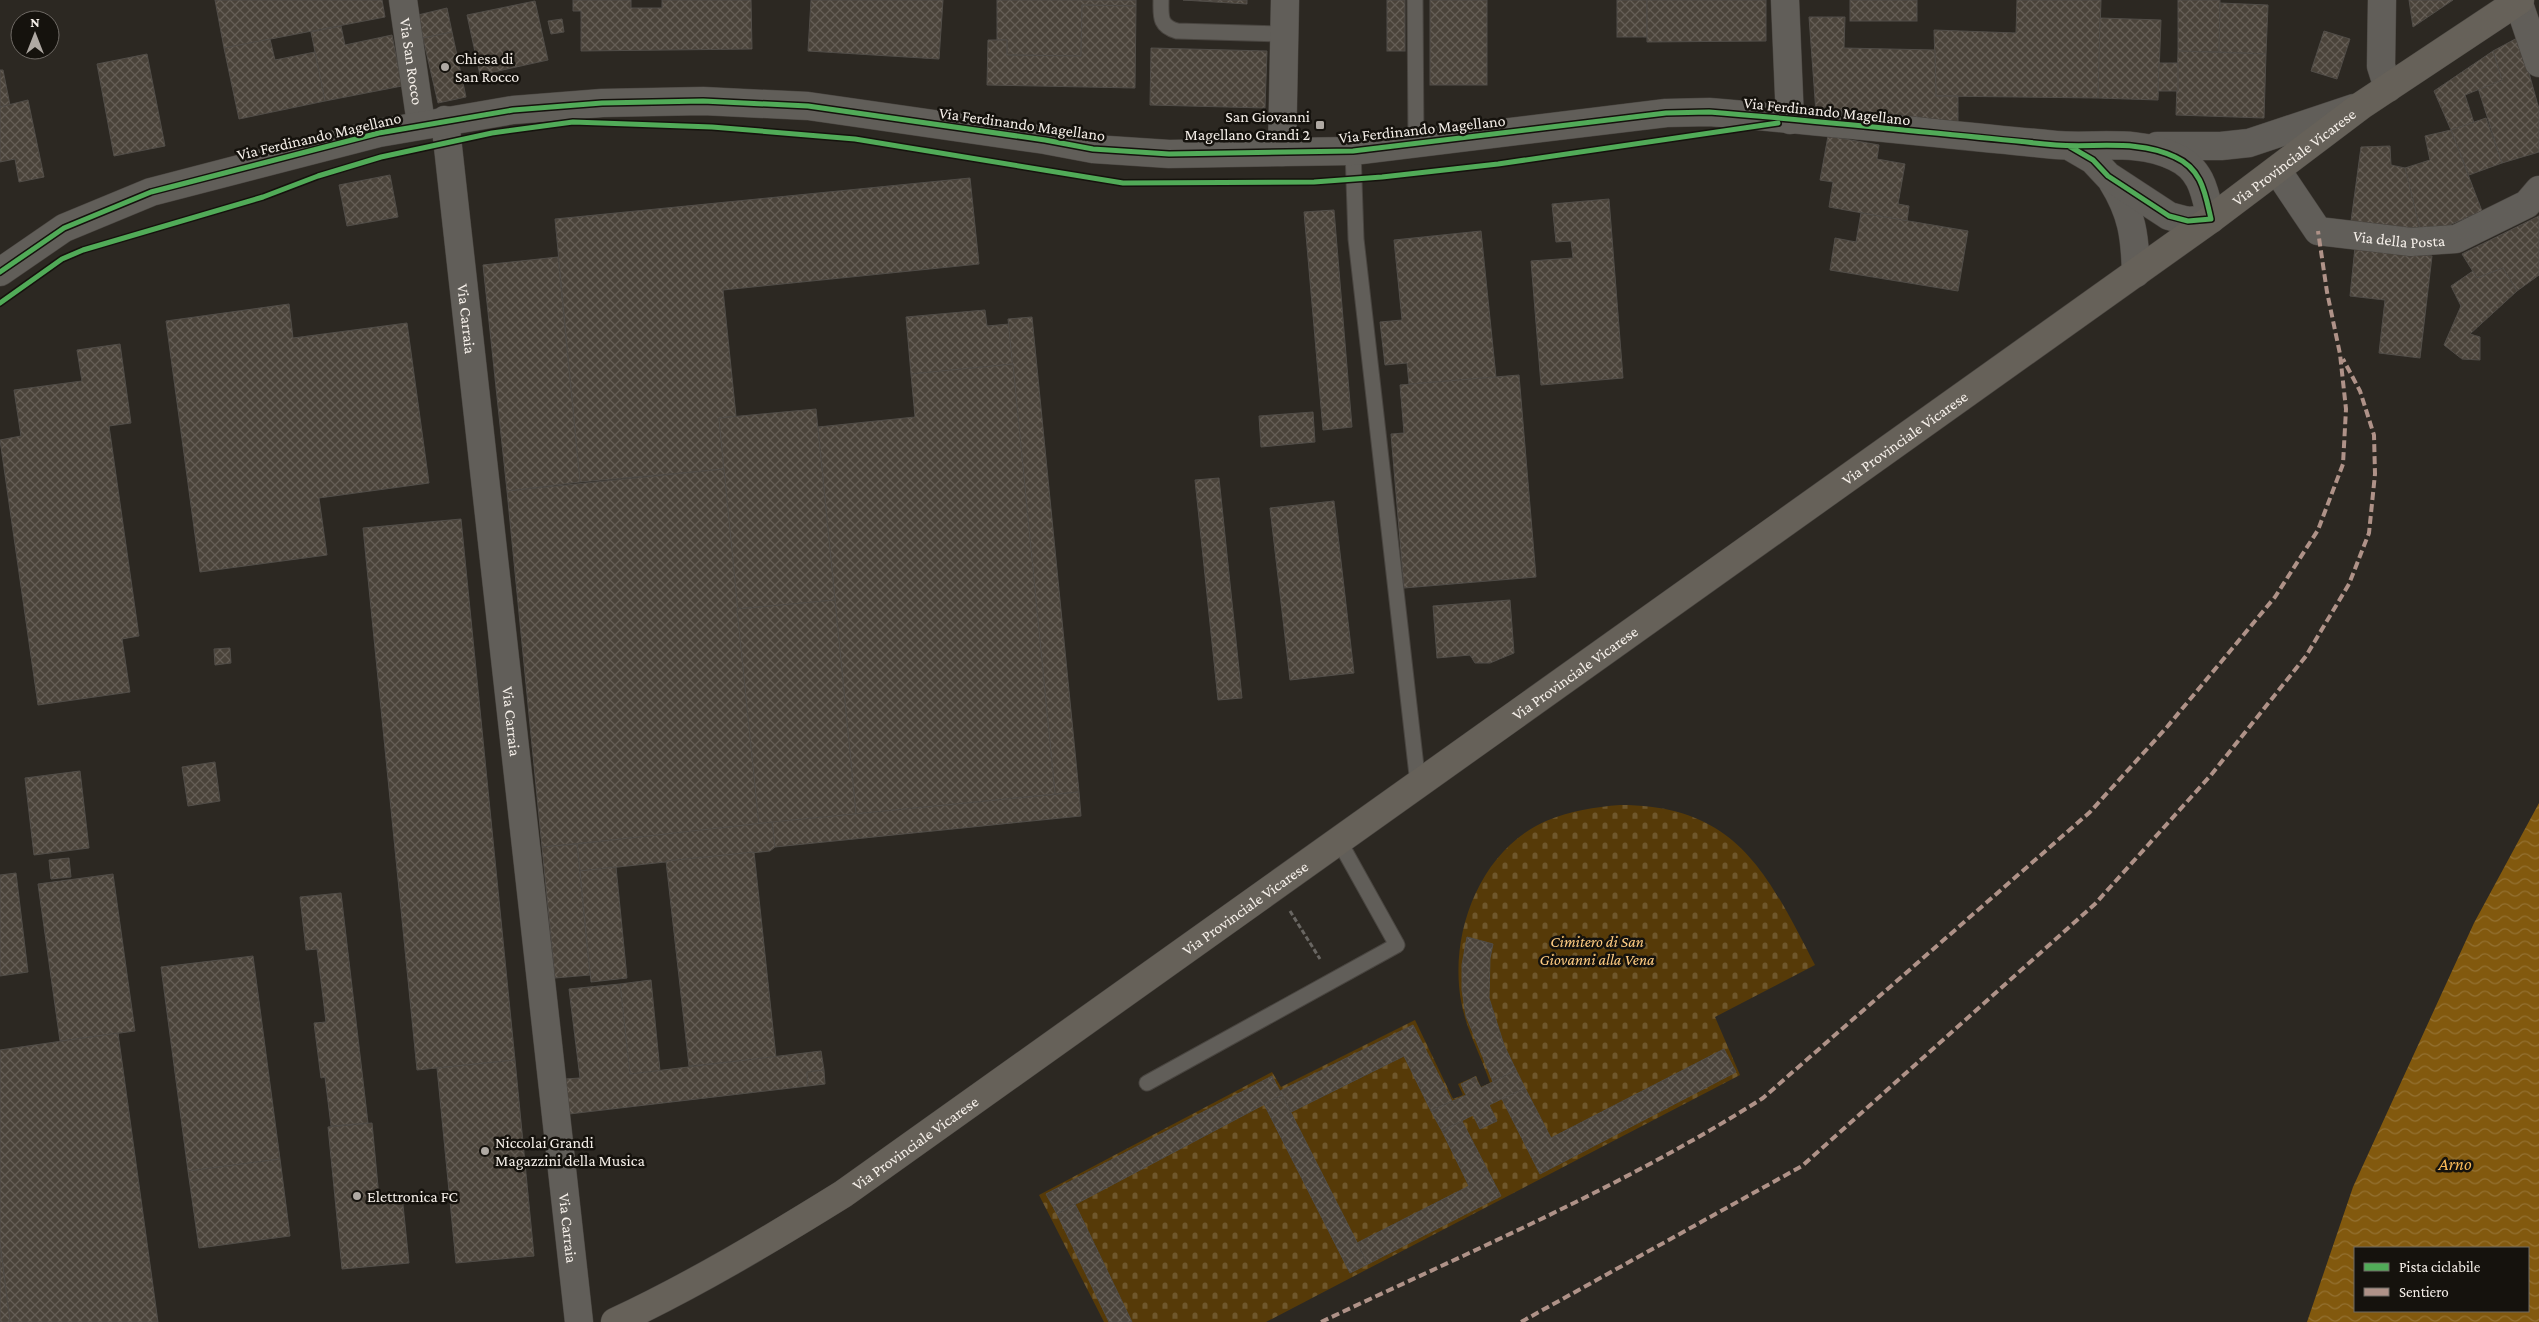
<svg xmlns="http://www.w3.org/2000/svg" width="2539" height="1322" viewBox="0 0 2539 1322" font-family="'Crimson Pro',serif">
  <style>
    .cemetery { fill: url(#cemetery-stones) }
    .water { fill: url(#water-waves); fill-rule: evenodd }
    .building { fill: url(#building-cross-hatch); stroke: #514d48 }
    .lines { fill: none; stroke-linecap: round; stroke-linejoin: round }
    .lane-casing { stroke: #494540; stroke-width: 17 }
    .street-casing { stroke: #494540; stroke-width: 29 }
    .secondary-casing { stroke: #494540; stroke-width: 29 }
    .path { stroke: #696662; stroke-width: 3; stroke-dasharray: 5 2.5; stroke-linecap: butt }
    .lane { stroke: #615e59; stroke-width: 15 }
    .street { stroke: #615e59; stroke-width: 28 }
    .secondary { stroke: #666159; stroke-width: 28 }
    .quiet { stroke: #af9288; stroke-width: 4; stroke-dasharray: 8 4; stroke-linecap: butt }
    .cycleway-casing { stroke: #15120d; stroke-width: 8 }
    .cycleway { stroke: #51ab58; stroke-width: 5 }
    .poi-dot { fill: #afa9a3; stroke: #15120d; stroke-width: 2 }
    .labels { text-anchor: middle; dominant-baseline: central; stroke-width: 5; stroke-linejoin: round; paint-order: stroke }
    .poi-label { font-size: 16px; fill: #f5efe9; stroke: #15120d; text-anchor: start }
    .street-label { font-size: 16px; fill: #f5efe9; stroke: #15120d }
    .park-label { font-size: 16px; font-style: italic; fill: #ffcc82; stroke: #15120d }
    .water-label { font-size: 18px; font-style: italic; fill: #f9ba58; stroke: #15120d }
  </style>
  <defs>
    <pattern id="cemetery-stones" width="16" height="16" patternUnits="userSpaceOnUse" patternTransform="scale(1.25)"><rect width="16" height="16" fill="#563a08"/><path d="M2 7V4a2 2 0 0 1 4 0v3zM10 15v-3a2 2 0 0 1 4 0v3z" fill="#6f572c"/></pattern>
    <pattern id="water-waves" width="16" height="10" patternUnits="userSpaceOnUse" patternTransform="scale(1.25)"><rect width="16" height="10" fill="#82590e"/><path d="M0 5q4-4 8 0t8 0" fill="none" stroke="#947131"/></pattern>
    <pattern id="building-cross-hatch" width="8" height="8" patternUnits="userSpaceOnUse" patternTransform="scale(1.25)"><rect width="8" height="8" fill="#4a433a"/><path d="M0 0l8 8M0 8l8-8" fill="none" stroke="#655e56"/></pattern>
  </defs>
  <rect width="100%" height="100%" fill="#2c2822"/>
  <path class="cemetery" d="M1620,805c117,0 147,68 195,160l-100,52 25,58 -474,247h-162l-65,-127 233,-123 9,15 134,-67 38,79 10,-4 -5,-11 18,-8 5,11 9,-4c-9,-28 -24,-53 -29,-82 -12,-68 19,-151 85,-180 24,-10 49,-14 74,-16z"/>
  <path class="water" d="M2539,803v519h-232l46,-135 121,-264zM2355,1248h173v63h-173z"/>
  <g class="building">
    <polygon points="215,0 382,0 385,17 224,48"/>
    <polygon points="573,0 631,0 631,8 662,8 662,0 751,0 752,49 581,51 581,11 573,11"/>
    <polygon points="811,0 943,0 939,59 808,51"/>
    <polygon points="997,0 1136,0 1136,6 1082,5 1081,56 1007,55 1007,40 997,40"/>
    <polygon points="1183,0 1247,0 1247,4"/>
    <rect x="1387" y="0" width="18" height="51"/>
    <rect x="1430" y="0" width="57" height="85"/>
    <rect x="1617" y="0" width="30" height="37"/>
    <polygon points="1647,0 1766,0 1766,41 1647,42"/>
    <rect x="1850" y="0" width="67" height="21"/>
    <polygon points="2017,0 2101,0 2098,98 1936,96 1934,30 2016,33"/>
    <polygon points="2178,0 2220,0 2219,52 2178,51"/>
    <polygon points="2409,0 2453,0 2413,27"/>
    <polygon points="535,1 548,60 480,75 467,15"/>
    <polygon points="2220,3 2268,5 2266,54 2219,52"/>
    <polygon points="1082,5 1136,6 1135,88 987,85 988,40 1007,40 1007,55 1081,56"/>
    <polygon points="447,8 452,32 423,38 418,15"/>
    <polygon points="1809,17 1845,17 1844,48 1935,50 1936,96 1958,96 1958,124 1816,113"/>
    <polygon points="2100,18 2161,20 2158,100 2098,98"/>
    <polygon points="562,19 564,32 551,34 548,21"/>
    <polygon points="341,26 345,45 392,35 402,86 325,101 311,32"/>
    <polygon points="2324,31 2350,39 2337,79 2311,71"/>
    <polygon points="452,32 466,97 438,103 423,38"/>
    <polygon points="2519,37 2539,109 2539,152 2502,163 2478,88 2502,80 2493,51"/>
    <polygon points="270,39 275,60 315,52 325,101 239,119 224,48"/>
    <polygon points="1151,48 1267,51 1265,108 1150,105"/>
    <polygon points="2178,51 2266,54 2264,118 2176,115"/>
    <polygon points="2493,51 2502,80 2465,95 2474,123 2451,130 2434,91"/>
    <polygon points="147,54 165,146 114,156 97,64"/>
    <polygon points="2159,63 2178,63 2178,91 2158,91"/>
    <polygon points="0,70 3,70 10,105 0,107"/>
    <polygon points="28,100 44,177 19,182 15,159 0,162 0,107"/>
    <polygon points="2486,118 2502,163 2469,175 2451,130"/>
    <polygon points="2451,130 2482,211 2445,227 2420,229 2405,168 2430,160 2425,136"/>
    <polygon points="1828,136 1879,145 1877,159 1905,164 1898,204 1909,206 1907,221 1829,207 1833,182 1820,180"/>
    <polygon points="2390,146 2391,165 2405,168 2420,229 2351,221 2361,147"/>
    <polygon points="390,175 398,217 347,226 339,185"/>
    <polygon points="970,178 979,264 723,290 736,416 719,418 724,469 580,482 555,219"/>
    <polygon points="1609,199 1623,378 1541,385 1531,261 1573,258 1571,241 1556,242 1552,204"/>
    <polygon points="1334,210 1352,427 1323,430 1304,212"/>
    <polygon points="1861,213 1968,231 1958,291 1830,270 1835,238 1856,242"/>
    <polygon points="2539,216 2539,275 2517,291 2503,268 2477,278 2462,254"/>
    <polygon points="1481,231 1496,377 1409,384 1407,363 1385,365 1380,322 1402,320 1394,240"/>
    <polygon points="2355,247 2432,256 2420,358 2379,353 2385,300 2350,296"/>
    <polygon points="558,257 580,482 507,491 483,265"/>
    <polygon points="2503,268 2517,291 2470,334 2480,337 2480,360 2462,359 2444,345 2461,306 2451,286 2473,271 2477,278"/>
    <polygon points="289,304 293,338 407,323 429,483 319,498 327,555 200,572 166,321"/>
    <polygon points="985,310 987,326 1009,324 1013,364 911,374 906,317"/>
    <polygon points="1032,317 1079,792 1055,794 1008,319"/>
    <polygon points="120,344 131,423 109,426 139,636 122,639 130,692 38,705 0,440 21,436 14,390 82,381 77,350"/>
    <polygon points="1013,364 1055,794 856,814 818,427 915,417 911,374"/>
    <polygon points="1519,375 1536,577 1404,588 1391,434 1404,433 1400,385"/>
    <polygon points="816,409 835,600 737,609 719,418"/>
    <polygon points="1313,412 1315,442 1261,447 1259,416"/>
    <polygon points="724,469 759,825 542,847 507,491"/>
    <polygon points="1219,478 1242,698 1218,700 1195,480"/>
    <polygon points="1334,501 1354,673 1290,680 1270,508"/>
    <polygon points="461,519 515,1060 417,1070 363,528"/>
    <polygon points="835,600 856,814 759,825 737,609"/>
    <polygon points="1510,600 1514,653 1490,663 1475,663 1470,655 1437,658 1433,606"/>
    <polygon points="230,648 231,663 215,665 214,649"/>
    <polygon points="215,762 220,801 188,806 182,767"/>
    <polygon points="80,771 89,848 34,855 25,778"/>
    <polygon points="1079,792 1081,816 775,847 772,822"/>
    <polygon points="772,822 775,847 770,851 580,871 577,844"/>
    <polygon points="577,844 590,975 555,978 542,847"/>
    <polygon points="754,852 776,1057 689,1066 666,861"/>
    <polygon points="69,858 71,877 51,879 49,860"/>
    <polygon points="616,867 627,978 591,982 580,871"/>
    <polygon points="16,873 28,972 0,976 0,875"/>
    <polygon points="113,874 135,1031 60,1041 38,884"/>
    <polygon points="341,893 368,1123 331,1126 325,1077 321,1078 314,1023 326,1022 317,949 306,950 300,897"/>
    <polygon points="1467,937 1493,944 1490,958 1489,998 1504,1045 1516,1070 1493,1082 1466,1016 1462,990 1462,965"/>
    <polygon points="253,956 280,1159 188,1171 161,967"/>
    <polygon points="651,980 660,1071 630,1074 620,984"/>
    <polygon points="620,984 630,1074 821,1051 824,1070 807,1072 808,1086 569,1114 565,1079 580,1078 569,989"/>
    <polygon points="1413,1025 1452,1101 1431,1111 1404,1056 1291,1112 1280,1091"/>
    <polygon points="118,1033 158,1322 10,1322 0,1243 0,1050"/>
    <polygon points="1724,1049 1736,1072 1540,1174 1502,1099 1525,1088 1551,1138"/>
    <polygon points="515,1060 534,1256 456,1263 437,1068"/>
    <polygon points="824,1070 825,1084 808,1086 807,1072"/>
    <polygon points="1516,1070 1525,1088 1489,1105 1497,1121 1480,1129 1473,1115 1442,1131 1431,1111 1466,1095 1461,1084 1475,1077 1481,1088"/>
    <polygon points="1272,1076 1282,1095 1057,1214 1046,1194"/>
    <polygon points="1282,1095 1368,1264 1350,1273 1264,1104"/>
    <polygon points="1462,1121 1501,1196 1368,1264 1357,1243 1469,1186 1442,1131"/>
    <polygon points="372,1123 379,1197 402,1195 409,1263 342,1269 328,1127"/>
    <polygon points="280,1159 290,1236 199,1248 188,1171"/>
    <polygon points="1075,1204 1132,1322 1109,1322 1057,1214"/>
    <polygon points="0,1243 10,1322 0,1322"/>
  </g>
  <g class="lines">
    <defs>
      <g id="lane">
        <path d="M1161,0c0,16 -2,26 16,31l108,3"/>
        <polyline points="1415,0 1416,143"/>
        <polyline points="1353,151 1356,239 1418,784"/>
        <polyline points="1147,1083 1397,945 1338,839"/>
      </g>
      <g id="street">
        <path id="s1" d="M403,0l18,124"/>
        <polyline points="1785,0 1790,120"/>
        <polyline points="2382,0 2381,66 2388,88"/>
        <polyline points="2518,1 2539,63"/>
        <path id="s2" d="M445,120l134,1202"/>
        <polyline points="2157,146 2221,146 2249,143 2354,108"/>
        <polyline points="1282,152 1285,0"/>
        <path id="s3" d="M2277,170l41,61 93,11 45,-3 71,-35 12,-14"/>
        <path d="M2112,181c20,32 23,55 24,92"/>
        <path d="M0,272l64,-44 87,-36 228,-59 134,-23 89,-7 101,-2 105,5 237,34 48,9 76,5 184,-3 313,-38 43,-1c115,9 231,22 347,33 40,3 82,-6 119,12 27,12 30,36 36,62l-23,2 -19,-5 -61,-40 -15,-16 -24,-14"/>
      </g>
      <g id="secondary">
        <path id="s4" d="M615,1322c79,-37 154,-82 228,-128l1368,-975 151,-114 158,-105"/>
      </g>
    </defs>
    <use href="#lane" class="lane-casing"/>
    <use href="#street" class="street-casing"/>
    <use href="#secondary" class="secondary-casing"/>
    <polyline class="path" points="1290,911 1320,959"/>
    <use href="#lane" class="lane"/>
    <use href="#street" class="street"/>
    <use href="#secondary" class="secondary"/>
    <g class="quiet">
      <path d="M1321,1322c150,-71 302,-135 442,-224l327,-286 77,-85 108,-130 43,-67 25,-66 3,-55 -6,-55 -13,-62 -9,-61"/>
      <polyline points="1521,1322 1802,1166 2095,904 2211,775 2306,656 2349,584 2369,533 2375,474 2374,435 2360,391 2343,359"/>
    </g>
    <defs>
      <g id="cycleway">
        <path d="M0,272l64,-44 87,-36 228,-59 134,-23 89,-7 101,-2 105,5 237,34 48,9 76,5 184,-3 313,-38 43,-1c115,9 231,22 347,33 40,3 82,-6 119,12 27,12 30,36 36,62l-23,2 -19,-5 -61,-40 -15,-16 -24,-14"/>
        <polyline points="0,303 62,259 83,250 263,197 318,176 381,157 492,133 573,122 712,127 855,139 1123,183 1314,182 1382,177 1498,164 1778,123"/>
      </g>
    </defs>
    <use href="#cycleway" class="cycleway-casing"/>
    <use href="#cycleway" class="cycleway"/>
  </g>
  <g class="poi-dot">
    <circle cx="445" cy="67" r="5"/>
    <rect x="1315" y="120" width="10" height="10" rx="2.5"/>
    <circle cx="485" cy="1151" r="5"/>
    <circle cx="357" cy="1196" r="5"/>
  </g>
  <g class="labels">
    <g class="poi-label">
      <text x="455" y="58">Chiesa di<tspan x="455" dy="18">San Rocco</tspan></text>
      <text x="1310" y="116" text-anchor="end">San Giovanni<tspan x="1310" dy="18">Magellano Grandi 2</tspan></text>
      <text x="495" y="1142">Niccolai Grandi<tspan x="495" dy="18">Magazzini della Musica</tspan></text>
      <text x="367" y="1196">Elettronica FC</text>
    </g>
    <g class="street-label">
      <text stroke="none"><textPath href="#s1" startOffset="62">Via San Rocco</textPath></text>
      <text transform="translate(1827 111) rotate(6)">Via Ferdinando Magellano</text>
      <text transform="translate(1022 124) rotate(8)">Via Ferdinando Magellano</text>
      <text transform="translate(1422 129) rotate(-6)">Via Ferdinando Magellano</text>
      <text transform="translate(319 136) rotate(-13)">Via Ferdinando Magellano</text>
      <text stroke="none"><textPath href="#s4" startOffset="2045">Via Provinciale Vicarese</textPath></text>
      <text stroke="none"><textPath href="#s3" startOffset="155">Via della Posta</textPath></text>
      <text stroke="none"><textPath href="#s2" startOffset="200">Via Carraia</textPath></text>
      <text stroke="none"><textPath href="#s4" startOffset="1565">Via Provinciale Vicarese</textPath></text>
      <text stroke="none"><textPath href="#s4" startOffset="1160">Via Provinciale Vicarese</textPath></text>
      <text stroke="none"><textPath href="#s2" startOffset="605">Via Carraia</textPath></text>
      <text stroke="none"><textPath href="#s4" startOffset="755">Via Provinciale Vicarese</textPath></text>
      <text stroke="none"><textPath href="#s4" startOffset="350">Via Provinciale Vicarese</textPath></text>
      <text stroke="none"><textPath href="#s2" startOffset="1115">Via Carraia</textPath></text>
    </g>
    <g class="park-label">
      <text x="1597" y="941">Cimitero di San<tspan x="1597" dy="18">Giovanni alla Vena</tspan></text>
    </g>
    <g class="water-label">
      <text x="2455" y="1164">Arno</text>
    </g>
  </g>
  <rect x="2354" y="1247" width="175" height="65" fill="#15120d" stroke="#6f6a65"/>
  <rect x="2364" y="1263" width="25" height="8" fill="#51ab58" stroke="#6f6a65"/>
  <text x="2399" y="1272" font-size="15" fill="#f5efe9">Pista ciclabile</text>
  <rect x="2364" y="1288" width="25" height="8" fill="#af9288" stroke="#6f6a65"/>
  <text x="2399" y="1297" font-size="15" fill="#f5efe9">Sentiero</text>
  <g transform="translate(35 35)"><circle r="24" fill="#15120d" stroke="#6f6a65"/>
  <path d="M0-4L9 19L0 12L-9 19Z" fill="#afa9a3"/>
  <text y="-8" font-size="14" font-weight="bold" text-anchor="middle" fill="#f5efe9">N</text>
  </g>
</svg>
